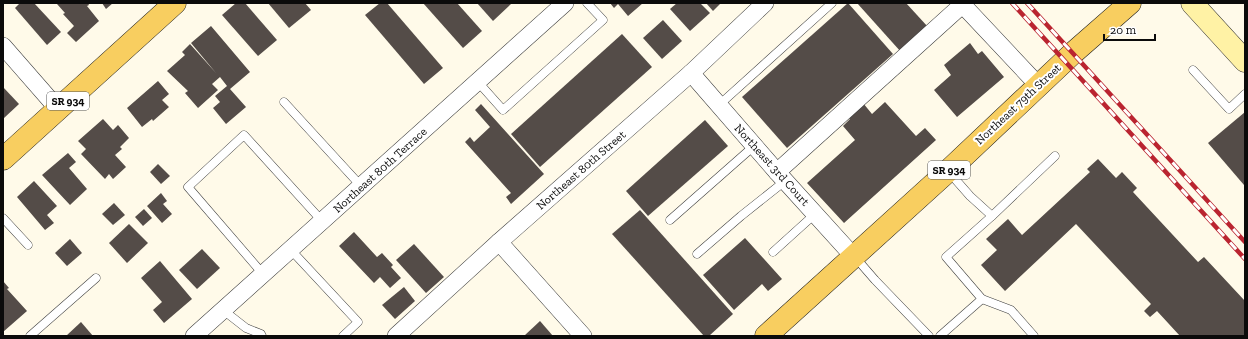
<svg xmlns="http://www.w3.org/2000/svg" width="1248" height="339" viewBox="0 0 1248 339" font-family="'Zilla Slab',serif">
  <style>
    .building { fill: #544c48 }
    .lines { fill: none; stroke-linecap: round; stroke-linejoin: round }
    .lane-casing { stroke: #3e3e3e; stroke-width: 9 }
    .street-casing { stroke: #3e3e3e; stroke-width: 18 }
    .secondary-casing { stroke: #2d2d2d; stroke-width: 23 }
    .primary-casing { stroke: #1c1c1c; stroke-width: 23 }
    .lane { stroke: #fff; stroke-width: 8 }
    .street { stroke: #fff; stroke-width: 17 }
    .secondary { stroke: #fff2a5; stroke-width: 22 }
    .primary { stroke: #f8ce60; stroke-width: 22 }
    .rail-casing { stroke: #ba2430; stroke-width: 4.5 }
    .rail { stroke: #fff; stroke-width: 3; stroke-dasharray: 9; stroke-linecap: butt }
    .labels { text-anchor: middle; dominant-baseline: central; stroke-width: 4; stroke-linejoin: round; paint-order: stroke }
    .shield { fill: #fff; stroke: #545454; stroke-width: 1 }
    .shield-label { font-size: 11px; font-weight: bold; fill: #0b0b0b }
    .street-label { font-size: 12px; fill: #0b0b0b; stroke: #fff }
  </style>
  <rect width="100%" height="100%" fill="#fffae9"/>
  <g class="building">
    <polygon points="20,3 34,3 61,32 47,45 15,8"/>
    <polygon points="59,3 88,3 89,5 87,6 99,21 76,42 67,33 74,26 63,14 65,13 57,4"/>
    <polygon points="102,3 113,3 106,9"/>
    <polygon points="236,3 245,3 277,40 258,56 222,15"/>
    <polygon points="268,3 305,3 311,10 289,28"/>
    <polygon points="380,3 387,3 443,68 424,84 365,15"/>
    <polygon points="423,3 457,3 482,31 463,48"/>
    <polygon points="477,3 510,3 511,4 493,21"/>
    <polygon points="610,3 643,3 628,16 618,4 614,8"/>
    <polygon points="677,3 700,3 710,13 690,31 670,9"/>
    <polygon points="706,3 721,3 713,11"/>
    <polygon points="848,3 893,54 787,148 742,97"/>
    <polygon points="857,3 906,3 928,27 901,52"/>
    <polygon points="663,20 682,41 662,59 643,38"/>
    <polygon points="211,26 250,72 230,89 246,107 226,124 213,108 220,102 215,96 227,86 220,77 212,84 218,90 198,108 185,93 188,91 167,71 185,55 182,52 190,44 216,73 191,43"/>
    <polygon points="622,34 652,67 540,167 511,134"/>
    <polygon points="970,43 978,54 982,51 1004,77 957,117 934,90 951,75 944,65"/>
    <polygon points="158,81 169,94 162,100 169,107 153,121 152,119 142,127 127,108"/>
    <polygon points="3,87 19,104 3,119"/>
    <polygon points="885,102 916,136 925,128 936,140 844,223 807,183 855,140 843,126 850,119 848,117 863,103 872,114"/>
    <polygon points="481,104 544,174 511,204 506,197 511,193 465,142 470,137 474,142 490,127 475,110"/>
    <polygon points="1245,112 1245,184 1244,185 1208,143"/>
    <polygon points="103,119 113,130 118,125 129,138 120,147 122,149 115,155 126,167 113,179 109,174 105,179 81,154 86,149 78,141"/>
    <polygon points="705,120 728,146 648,216 626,191"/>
    <polygon points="68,153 76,162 69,168 87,189 70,205 42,175"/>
    <polygon points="1098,159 1116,178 1122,172 1137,188 1133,192 1198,262 1204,257 1245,301 1245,336 1180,336 1157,311 1150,317 1144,311 1151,304 1076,224 1005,291 981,265 997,250 986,239 1008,219 1022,235 1090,172 1087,169"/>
    <polygon points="158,164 170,176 161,184 150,172"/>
    <polygon points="34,181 57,206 47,215 54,223 45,230 17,197"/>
    <polygon points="161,193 167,201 163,204 172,214 162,223 147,206"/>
    <polygon points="114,203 125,215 113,225 102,214"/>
    <polygon points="144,209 152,218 143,226 135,217"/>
    <polygon points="640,210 733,314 709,336 704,336 612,234"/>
    <polygon points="129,224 148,243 127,263 109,243"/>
    <polygon points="354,232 377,257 382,253 393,265 391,267 401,278 390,288 380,277 374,283 339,246"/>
    <polygon points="745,238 782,279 768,291 762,284 734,310 703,275"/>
    <polygon points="70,239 82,253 67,266 55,253"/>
    <polygon points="414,244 444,277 426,293 396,260"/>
    <polygon points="202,249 220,268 197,289 179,270"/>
    <polygon points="160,261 192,299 164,323 153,310 162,302 141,278"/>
    <polygon points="3,281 9,288 7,289 27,311 3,332"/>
    <polygon points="404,287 415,301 395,319 382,305"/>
    <polygon points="540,321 553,336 524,336"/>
    <polygon points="81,322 93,336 66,336"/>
  </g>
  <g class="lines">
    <defs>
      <g id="lane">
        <polyline points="1193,70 1229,109 1245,94"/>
        <polyline points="478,82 503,110 603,20 587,3"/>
        <polyline points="284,102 361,186"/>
        <polyline points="719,105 832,3"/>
        <polyline points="948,171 970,196 992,216"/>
        <polyline points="3,218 28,245"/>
        <polyline points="670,220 754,146"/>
        <polyline points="290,249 358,322 343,336"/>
        <polyline points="773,252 815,214"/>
        <polyline points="697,254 741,216 785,181"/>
        <polyline points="855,257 875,280 929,336"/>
        <polyline points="263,274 188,187 244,135 322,221"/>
        <polyline points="982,299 1011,310 1034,336"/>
        <polyline points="223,310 246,328 261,334 262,336"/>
        <polyline points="30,336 96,278"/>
        <polyline points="940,336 982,299 946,257 992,216 1055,156"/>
      </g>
      <g id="street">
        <polyline points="961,3 1038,85"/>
        <polyline points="3,46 58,109"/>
        <polyline points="691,73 777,172 854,257"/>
        <polyline points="777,172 962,5"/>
        <polyline points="499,242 583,336"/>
        <polyline points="194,336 565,3"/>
        <polyline points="396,336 499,242 691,73 765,3"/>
      </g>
      <polyline id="secondary" points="1192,3 1245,61"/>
      <g id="primary">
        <polyline points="3,159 175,3"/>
        <polyline points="766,336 948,171 1073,53 1130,3"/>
      </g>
    </defs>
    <use href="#lane" class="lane-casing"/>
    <use href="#street" class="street-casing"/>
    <use href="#secondary" class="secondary-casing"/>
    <use href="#primary" class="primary-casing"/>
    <use href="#lane" class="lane"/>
    <use href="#street" class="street"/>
    <use href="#secondary" class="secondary"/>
    <use href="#primary" class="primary"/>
    <defs>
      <g id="rail">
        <polyline points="1012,3 1245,259"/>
        <polyline points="1027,3 1245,242"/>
      </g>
    </defs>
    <use href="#rail" class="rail-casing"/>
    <use href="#rail" class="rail"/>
  </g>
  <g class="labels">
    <g class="shield">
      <rect x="47" y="92" width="42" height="18" rx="3"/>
      <rect x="928" y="161" width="42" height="18" rx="3"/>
    </g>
    <g class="shield-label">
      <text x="68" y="101">SR 934</text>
      <text x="949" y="170">SR 934</text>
    </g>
    <g class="street-label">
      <text transform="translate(1018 104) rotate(-43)">Northeast 79th Street</text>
      <text transform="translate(772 165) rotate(48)">Northeast 3rd Court</text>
      <text transform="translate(380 170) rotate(-42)">Northeast 80th Terrace</text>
      <text transform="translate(581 170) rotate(-41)">Northeast 80th Street</text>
    </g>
  </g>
  <rect width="1248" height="339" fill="none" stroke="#0b0b0b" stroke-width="8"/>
  <path d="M1104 34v6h51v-6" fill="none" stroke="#0b0b0b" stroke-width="2"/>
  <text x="1110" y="34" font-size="12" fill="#0b0b0b" stroke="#ffffff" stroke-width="3" paint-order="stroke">20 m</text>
</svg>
